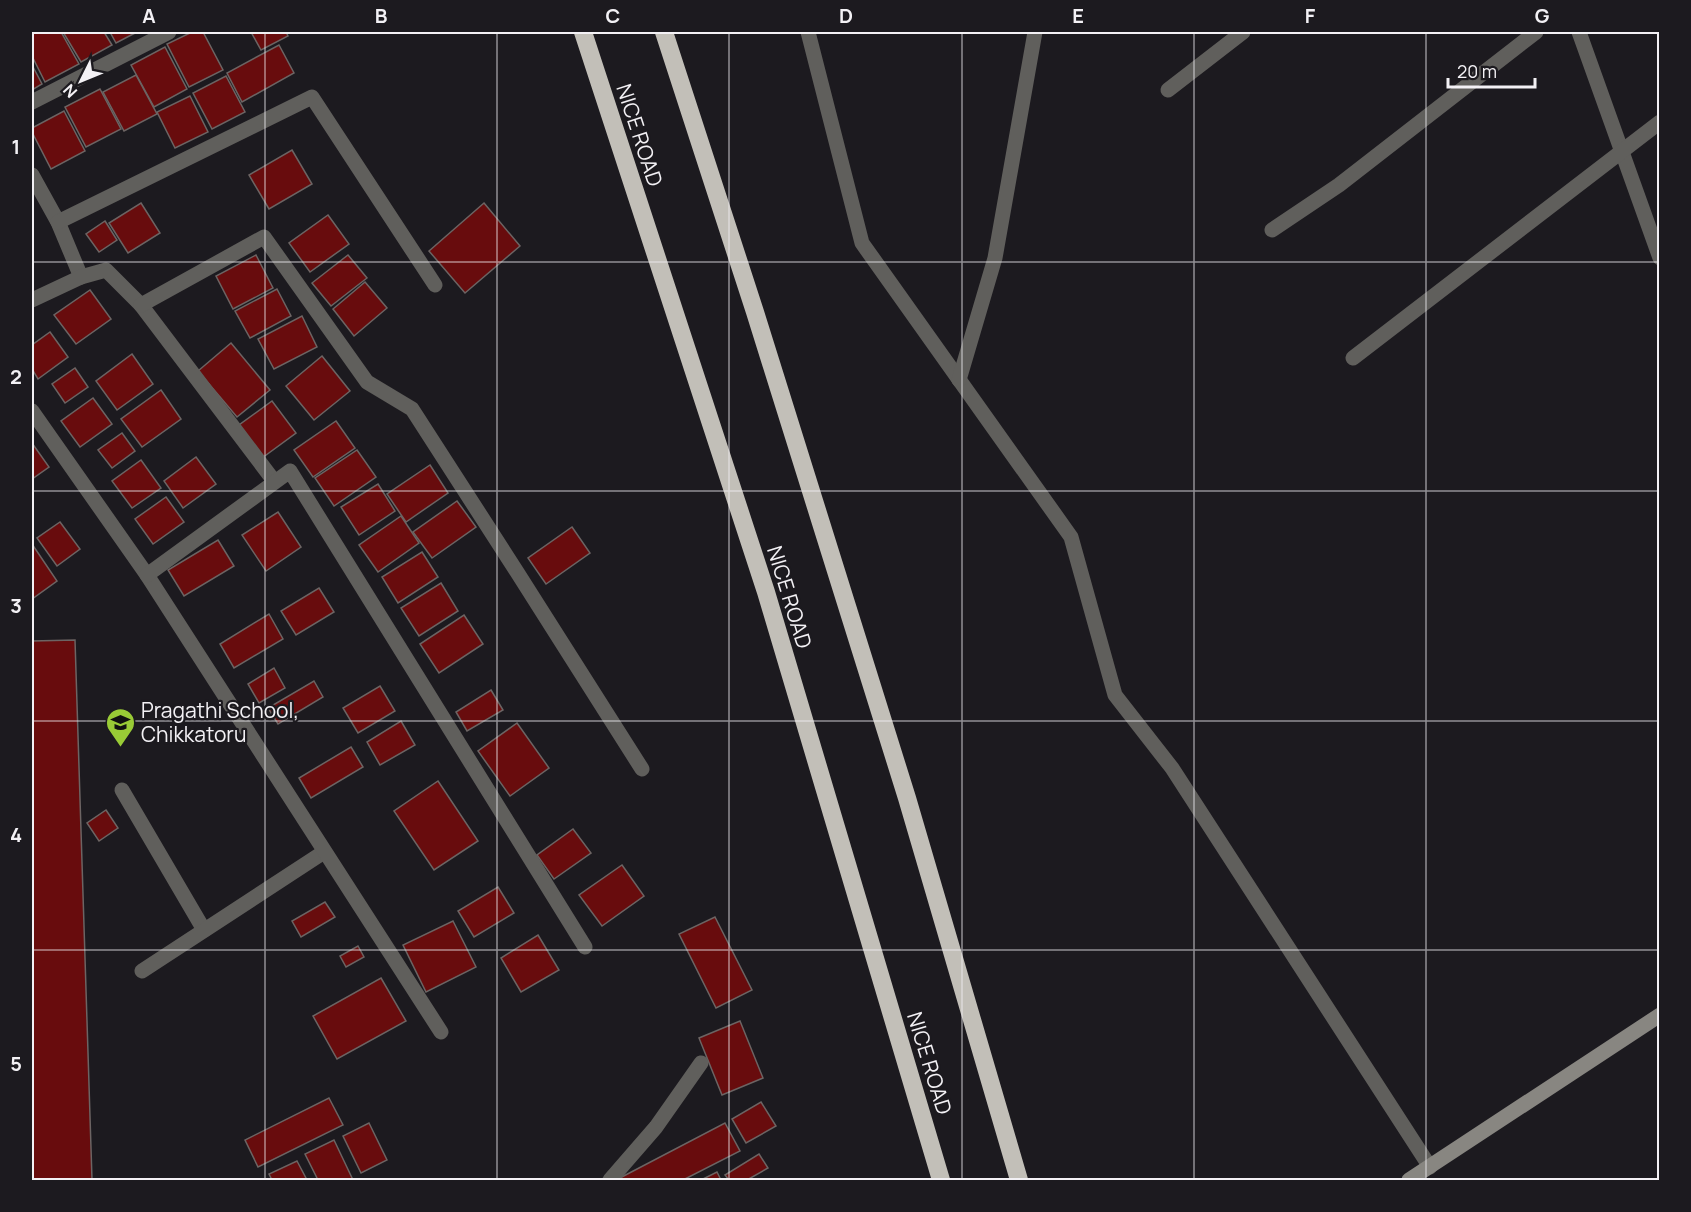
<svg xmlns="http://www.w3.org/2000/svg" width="1691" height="1212" viewBox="0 0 1691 1212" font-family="Manrope,sans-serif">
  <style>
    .building { fill: #680c0d; stroke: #6c6463; stroke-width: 1.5 }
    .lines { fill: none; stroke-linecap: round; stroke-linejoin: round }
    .lane { stroke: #605f5c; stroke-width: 15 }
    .street { stroke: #605f5c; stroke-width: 15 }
    .secondary { stroke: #888681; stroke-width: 15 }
    .highway { stroke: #c2bfb8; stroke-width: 18 }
    .grid { fill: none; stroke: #f3f1f5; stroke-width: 1.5; stroke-opacity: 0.55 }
    .labels { text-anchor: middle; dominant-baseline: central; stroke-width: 4.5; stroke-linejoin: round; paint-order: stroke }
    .street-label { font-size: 21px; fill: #f3f1f5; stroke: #1c1a1f }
    .poi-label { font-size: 21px; fill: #f3f1f5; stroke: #1c1a1f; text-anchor: start }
    .neatline { fill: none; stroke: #f3f1f5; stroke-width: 2 }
    .grid-label { font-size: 20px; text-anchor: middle; font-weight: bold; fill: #f3f1f5 }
  </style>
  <rect width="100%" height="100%" fill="#1c1a1f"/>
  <g class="building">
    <polygon points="32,32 61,32 79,64 45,82 32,56"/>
    <polygon points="63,32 104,32 112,45 81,62"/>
    <polygon points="110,32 137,32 116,43"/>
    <polygon points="192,32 203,32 223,70 189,87 167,44"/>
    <polygon points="251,32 286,32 288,36 261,50"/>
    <polygon points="279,45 294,73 242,102 227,73"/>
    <polygon points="165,47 187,89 154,107 131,65"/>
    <polygon points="32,65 42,84 32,90"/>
    <polygon points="136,75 157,114 124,131 103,92"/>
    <polygon points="226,76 245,112 212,129 193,93"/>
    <polygon points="100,89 121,129 86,147 65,107"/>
    <polygon points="190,96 208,132 175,148 157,112"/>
    <polygon points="64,111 85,151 51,169 32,132 32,128"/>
    <polygon points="292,150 312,184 269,209 249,175"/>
    <polygon points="141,203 160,233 128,253 109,223"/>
    <polygon points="484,203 520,246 465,293 429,251"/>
    <polygon points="328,215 349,244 310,272 289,243"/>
    <polygon points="105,221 117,240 99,252 86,234"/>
    <polygon points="256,255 273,288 233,309 216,276"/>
    <polygon points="348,255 367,278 331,306 312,283"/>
    <polygon points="365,282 387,308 354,336 333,309"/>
    <polygon points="277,289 291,316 250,338 235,311"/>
    <polygon points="90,290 111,319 76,344 54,315"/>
    <polygon points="302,316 317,347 274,369 258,339"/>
    <polygon points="50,332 68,357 38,379 32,369 32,345"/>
    <polygon points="231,343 270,390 237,417 198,371"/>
    <polygon points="132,354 153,384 117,410 96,381"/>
    <polygon points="322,356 350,391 314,420 286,386"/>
    <polygon points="75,368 88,387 65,403 52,384"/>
    <polygon points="161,390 181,419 142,447 121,419"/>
    <polygon points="93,398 112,424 80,447 61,421"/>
    <polygon points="272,401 296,433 262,458 239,425"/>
    <polygon points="336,421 355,448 313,477 294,450"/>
    <polygon points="122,433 135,451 112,468 98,450"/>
    <polygon points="32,443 49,467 32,479"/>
    <polygon points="357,450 376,477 334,506 315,478"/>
    <polygon points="196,457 216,484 183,508 164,481"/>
    <polygon points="141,460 161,488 132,508 112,481"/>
    <polygon points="430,465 448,493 406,522 387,494"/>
    <polygon points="378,484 395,511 359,535 341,507"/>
    <polygon points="166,497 184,522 153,544 135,519"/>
    <polygon points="457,501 476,527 432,558 413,532"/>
    <polygon points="278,512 301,547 266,571 242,535"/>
    <polygon points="401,516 419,543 378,572 359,545"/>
    <polygon points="60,522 80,549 57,566 37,538"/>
    <polygon points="572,527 590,553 546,584 528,558"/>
    <polygon points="218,540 234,566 184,596 168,570"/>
    <polygon points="32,544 57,581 32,599"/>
    <polygon points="422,552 438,577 398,603 382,577"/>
    <polygon points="441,583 458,611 419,636 401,608"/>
    <polygon points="319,588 334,612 296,635 281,611"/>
    <polygon points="269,614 283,639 234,668 220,644"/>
    <polygon points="464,615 483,644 439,673 420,644"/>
    <polygon points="75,640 92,1180 32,1180 32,641"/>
    <polygon points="274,668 285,688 259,703 248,684"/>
    <polygon points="314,681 323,697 278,724 268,708"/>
    <polygon points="380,686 395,711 358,733 343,708"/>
    <polygon points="491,690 503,710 467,731 456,712"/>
    <polygon points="401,721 415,745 380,765 367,742"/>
    <polygon points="517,723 549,768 510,796 478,751"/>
    <polygon points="351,747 363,767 311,798 299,778"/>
    <polygon points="438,781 478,841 434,870 394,811"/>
    <polygon points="106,810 118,828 99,841 87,823"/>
    <polygon points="573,829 591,853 554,879 537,855"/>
    <polygon points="622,865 644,896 602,926 579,895"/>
    <polygon points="498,887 514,913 474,937 458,911"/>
    <polygon points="325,902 335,917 301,937 292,921"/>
    <polygon points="715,917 752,990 716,1008 679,934"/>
    <polygon points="453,921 476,967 426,992 403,945"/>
    <polygon points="538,935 559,970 521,992 501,958"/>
    <polygon points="358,946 364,957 346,967 340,956"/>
    <polygon points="381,978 406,1021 337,1059 313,1016"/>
    <polygon points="740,1021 763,1078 722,1095 699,1038"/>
    <polygon points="329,1098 343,1125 258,1167 245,1140"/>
    <polygon points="761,1102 776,1126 746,1143 732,1119"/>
    <polygon points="369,1123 387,1160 361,1173 343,1136"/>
    <polygon points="725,1123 740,1151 683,1180 616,1180"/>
    <polygon points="334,1140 353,1180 318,1180 305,1154"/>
    <polygon points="759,1154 768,1168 747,1180 729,1180 725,1175"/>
    <polygon points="297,1161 307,1180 272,1180 269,1174"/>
    <polygon points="717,1172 721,1180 701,1180"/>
  </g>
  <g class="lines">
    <g class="lane">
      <polyline points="122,790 204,930"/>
      <polyline points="142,971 324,852"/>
    </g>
    <g class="street">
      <polyline points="808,32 862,243 1071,537 1115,695 1172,768 1430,1167"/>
      <polyline points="1579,32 1660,258"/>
      <polyline points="1168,90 1243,32"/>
      <polyline points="32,102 169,32"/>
      <polyline points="32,175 58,222 81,277"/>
      <polyline points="58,222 312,97 435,285"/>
      <polyline points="1272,230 1339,185 1536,32"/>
      <polyline points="32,300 81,277 106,270 141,305 274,481"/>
      <polyline points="141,305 264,237 367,382 412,409 517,572 642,769"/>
      <polyline points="1353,358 1660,122"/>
      <polyline points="959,380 995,258 1035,32"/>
      <polyline points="32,411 147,575 441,1032"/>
      <polyline points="147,575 290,471 585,947"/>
      <polyline points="610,1180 656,1127 701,1063"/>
    </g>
    <polyline class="secondary" points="1409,1180 1660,1015"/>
    <g class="highway">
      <polyline points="583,32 766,592 941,1180"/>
      <polyline points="664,32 755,312 907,798 1019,1180"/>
    </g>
  </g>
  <path class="grid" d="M265,32v1148M497,32v1148M729,32v1148M962,32v1148M1194,32v1148M1426,32v1148M32,262h1628M32,491h1628M32,721h1628M32,950h1628"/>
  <defs>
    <symbol id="school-pin" viewBox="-11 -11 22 30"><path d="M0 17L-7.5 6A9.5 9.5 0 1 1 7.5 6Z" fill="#99cb36" stroke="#1c1a1f"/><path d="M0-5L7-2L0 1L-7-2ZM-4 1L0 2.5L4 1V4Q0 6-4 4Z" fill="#111"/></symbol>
  </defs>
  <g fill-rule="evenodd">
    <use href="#school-pin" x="104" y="706" width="33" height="45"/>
  </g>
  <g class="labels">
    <g class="street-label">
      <text transform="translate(640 135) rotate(72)">NICE ROAD</text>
      <text transform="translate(790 597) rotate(73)">NICE ROAD</text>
      <text transform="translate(930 1063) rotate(73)">NICE ROAD</text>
    </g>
    <g class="poi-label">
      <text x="141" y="710">Pragathi School,<tspan x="141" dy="24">Chikkatoru</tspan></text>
    </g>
  </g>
  <rect width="1691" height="1212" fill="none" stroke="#1c1a1f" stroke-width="66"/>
  <g transform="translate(81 81) rotate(227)" stroke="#1c1a1f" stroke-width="4.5" paint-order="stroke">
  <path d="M0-4.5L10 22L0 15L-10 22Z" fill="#f3f1f5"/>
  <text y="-9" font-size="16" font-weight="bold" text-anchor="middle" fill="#f3f1f5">N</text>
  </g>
  <path d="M1448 78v9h87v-9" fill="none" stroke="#f3f1f5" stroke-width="3"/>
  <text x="1457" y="78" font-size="18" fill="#f3f1f5" stroke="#1c1a1f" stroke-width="4.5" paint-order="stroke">20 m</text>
  <rect x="33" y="33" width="1625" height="1146" class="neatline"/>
  <g class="grid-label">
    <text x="149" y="23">A</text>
    <text x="381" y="23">B</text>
    <text x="613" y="23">C</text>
    <text x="846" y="23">D</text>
    <text x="1078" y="23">E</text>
    <text x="1310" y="23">F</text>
    <text x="1542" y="23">G</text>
    <text x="16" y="154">1</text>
    <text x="16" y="384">2</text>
    <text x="16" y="613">3</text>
    <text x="16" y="842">4</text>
    <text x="16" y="1071">5</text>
  </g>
</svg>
